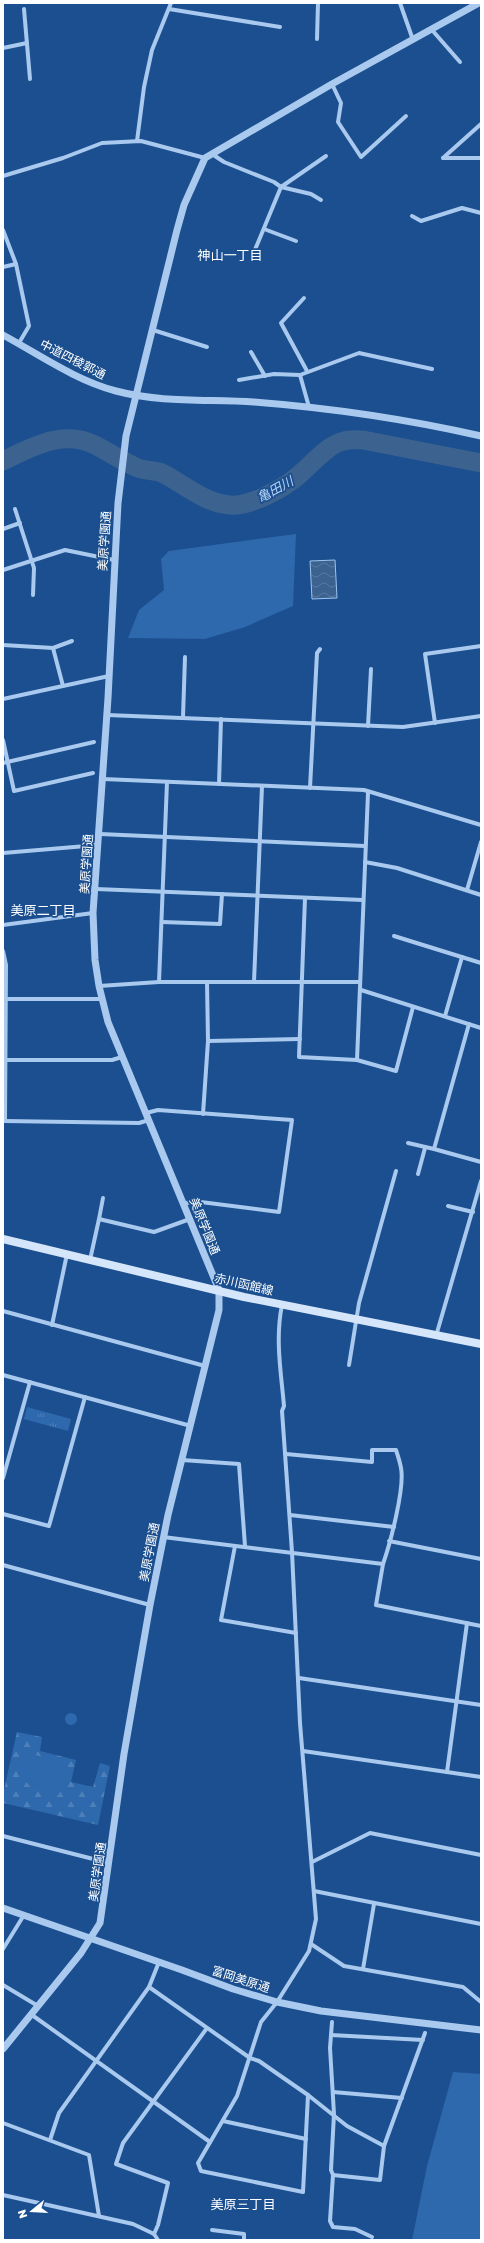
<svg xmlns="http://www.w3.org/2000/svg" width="484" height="2243" viewBox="0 0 484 2243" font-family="'Golos Text','Noto Sans JP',sans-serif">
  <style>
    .forest { fill: url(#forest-firs) }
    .park { fill: url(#park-tufts) }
    .garden { fill: #2e69ad }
    .water { fill: url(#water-waves); stroke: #9cc4f0 }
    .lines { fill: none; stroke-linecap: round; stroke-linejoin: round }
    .river { stroke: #3c6290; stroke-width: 19 }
    .minor { stroke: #a9c9ee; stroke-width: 4 }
    .tertiary { stroke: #a9c9ee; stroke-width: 7 }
    .secondary { stroke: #d6e6fa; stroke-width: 8 }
    .labels { text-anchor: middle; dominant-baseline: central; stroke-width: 3.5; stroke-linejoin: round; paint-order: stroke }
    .street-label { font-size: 12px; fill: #fff; stroke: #1b4f8f }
    .neighbourhood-label { font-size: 13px; fill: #fff; stroke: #1b4f8f }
    .water-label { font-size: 13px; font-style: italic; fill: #b5d3f5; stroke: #1b4f8f }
  </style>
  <defs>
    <pattern id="forest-firs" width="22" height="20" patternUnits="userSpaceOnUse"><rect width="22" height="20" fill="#2e69ad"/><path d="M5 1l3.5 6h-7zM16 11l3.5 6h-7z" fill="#4d80b9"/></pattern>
    <pattern id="park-tufts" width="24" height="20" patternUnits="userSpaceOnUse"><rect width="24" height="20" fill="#2e69ad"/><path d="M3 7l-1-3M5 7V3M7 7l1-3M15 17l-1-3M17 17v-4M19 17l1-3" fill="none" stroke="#4d80b9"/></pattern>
    <pattern id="water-waves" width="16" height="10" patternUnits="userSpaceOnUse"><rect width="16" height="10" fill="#3c6290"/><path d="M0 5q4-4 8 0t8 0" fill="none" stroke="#597aa1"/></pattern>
  </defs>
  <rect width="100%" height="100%" fill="#1b4f8f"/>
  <polygon class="forest" points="17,1732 42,1737 40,1751 76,1760 71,1782 93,1787 100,1763 110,1766 98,1825 3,1803 3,1794"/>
  <polygon class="park" points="27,1407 71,1419 68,1431 24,1419"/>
  <g class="garden">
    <polygon points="296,534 293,606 245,627 205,639 128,638 139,610 164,590 161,559 169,551"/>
    <circle cx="71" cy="1719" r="6"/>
    <polygon points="23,1752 67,1763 59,1795 29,1785 18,1773"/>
    <polygon points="453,2072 481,2074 481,2240 412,2240 427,2166"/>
  </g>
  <polygon class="water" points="335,560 337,598 312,599 310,561"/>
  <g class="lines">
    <path class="river" d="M3,461c29,-14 60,-32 92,-16 14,7 28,17 43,23 8,3 17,2 24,5 22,11 42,30 68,32 20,2 54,-17 69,-30 12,-10 29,-31 45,-34 6,-2 13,-1 19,-1l118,23"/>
    <g class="minor">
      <polyline points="400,3 413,40"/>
      <polyline points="24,9 30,79"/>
      <polyline points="169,9 280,27"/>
      <polyline points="432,30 460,62"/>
      <polyline points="317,39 318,3"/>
      <polyline points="3,48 27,43"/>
      <polyline points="332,84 341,103 338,122 361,157 406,116"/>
      <polyline points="137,141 144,87 152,50 171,3"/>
      <polyline points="212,154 224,162 274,182 281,187 252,257"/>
      <polyline points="443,158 481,124"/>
      <polyline points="443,158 481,158"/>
      <polyline points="3,176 63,158 102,143 141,141 205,158"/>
      <polyline points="281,187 326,156"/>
      <polyline points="281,187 311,194 321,200"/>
      <polyline points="412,216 421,221 462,208 481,213"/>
      <polyline points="264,229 296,241"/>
      <polyline points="3,230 16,264 29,326 19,343"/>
      <polyline points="3,267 16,264"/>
      <polyline points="304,298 281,323 307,371"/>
      <polyline points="153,330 207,347"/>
      <polyline points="251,352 265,376"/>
      <polyline points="300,375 309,407"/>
      <polyline points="239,380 274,374 300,375 359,353 432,369"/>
      <polyline points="15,509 34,568 33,595"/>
      <polyline points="3,529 20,523"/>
      <polyline points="3,570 65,550 114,560"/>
      <polyline points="3,645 53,648 63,686"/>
      <polyline points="53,648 72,641"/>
      <polyline points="3,699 109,676"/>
      <polyline points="107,715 403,727 481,716"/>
      <polyline points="183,717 185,657"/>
      <polyline points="435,723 425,654 481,646"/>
      <polyline points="368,726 371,669"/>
      <polyline points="3,740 14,791 93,773"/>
      <polyline points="3,763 94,742"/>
      <polyline points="103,779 364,790 481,825"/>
      <polyline points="219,784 221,719"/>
      <polyline points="310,788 317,653 320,649"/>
      <polyline points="100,834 365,846"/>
      <polyline points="3,853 98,845"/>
      <polyline points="365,862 397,868 481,895"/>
      <polyline points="96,889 363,900"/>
      <polyline points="467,890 481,842"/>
      <polyline points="305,898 299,1057 357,1060 396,1071 413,1007"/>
      <polyline points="162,922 220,924 222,894"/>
      <polyline points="3,925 93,913"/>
      <polyline points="394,936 481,963"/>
      <polyline points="3,951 6,965 5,1121"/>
      <polyline points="159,982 167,782"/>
      <polyline points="254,982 262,786"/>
      <polyline points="99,986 159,982 360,982"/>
      <polyline points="361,990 481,1028"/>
      <polyline points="3,999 102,999"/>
      <polyline points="445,1016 462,957"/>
      <polyline points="469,1024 434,1149 481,1162"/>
      <polyline points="208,1041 300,1039"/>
      <polyline points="3,1060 112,1060 122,1057"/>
      <polyline points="357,1060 368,793"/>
      <polyline points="146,1113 158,1110 292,1120 279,1212 193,1201 184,1204"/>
      <polyline points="203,1114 208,1041 207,982"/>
      <polyline points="4,1121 139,1123 149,1120"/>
      <polyline points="408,1143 434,1149"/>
      <polyline points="418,1174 425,1148"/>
      <polyline points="448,1206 473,1212"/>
      <polyline points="99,1219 103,1198"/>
      <polyline points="90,1260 99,1219 154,1232 190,1219"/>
      <path d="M282,1305c-7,34 -1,67 2,101l-2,5 10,141 8,171 16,196 -7,32 -32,51 -16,20 -24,74 -39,67 3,8 102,21 5,-97"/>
      <polyline points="3,1311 205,1366"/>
      <polyline points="52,1325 67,1254"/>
      <polyline points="436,1336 481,1181"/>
      <polyline points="349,1365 359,1303 396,1171"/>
      <polyline points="3,1375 191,1426"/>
      <path d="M286,1454l86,8v-12h24c2,6 4,12 5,18 4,20 -11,76 -18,96"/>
      <polyline points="182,1460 239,1464 245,1546"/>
      <polyline points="3,1478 30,1382"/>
      <polyline points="3,1514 49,1526 85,1397"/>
      <polyline points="290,1515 394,1527"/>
      <polyline points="163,1537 383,1564 376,1605 481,1626"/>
      <polyline points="389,1541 481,1559"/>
      <polyline points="235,1546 221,1620 296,1633"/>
      <polyline points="3,1565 150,1605"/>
      <polyline points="299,1678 481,1705"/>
      <polyline points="303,1751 481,1777"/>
      <polyline points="447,1772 467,1623"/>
      <polyline points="3,1836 109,1863"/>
      <polyline points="312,1862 370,1833 481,1855"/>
      <polyline points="314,1891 481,1924"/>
      <polyline points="311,1944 344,1966 463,1987 481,2002"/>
      <polyline points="3,1949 24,1915"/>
      <polyline points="159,1962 149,1987 250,2058 259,2061 308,2095 347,2126 384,2146"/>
      <polyline points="363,1969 374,1904"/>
      <polyline points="3,1985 38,2006"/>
      <polyline points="32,2015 210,2142"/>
      <polyline points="332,2022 330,2048 334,2114 331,2170 333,2175 330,2221 333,2227 355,2229 372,2237"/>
      <polyline points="331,2035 423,2040"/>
      <polyline points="333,2092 402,2098"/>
      <polyline points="223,2121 306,2139"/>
      <polyline points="3,2123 89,2155 99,2216"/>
      <polyline points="50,2140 59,2113 149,1987"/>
      <polyline points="333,2175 380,2180 384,2146 425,2033"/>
      <polyline points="3,2195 133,2224 154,2234 158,2240"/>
      <polyline points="212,2230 244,2234 244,2240"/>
      <polyline points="154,2234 158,2225 168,2183 116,2164 123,2143 207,2028"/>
    </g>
    <g class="tertiary">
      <path d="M3,335c37,20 72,45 113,56 45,12 92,8 138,11 77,6 152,17 227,34"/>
      <polyline points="3,1908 182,1970 233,1989 277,2002 321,2011 481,2030"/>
      <polyline points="3,2049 81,1953 100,1923 124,1754 150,1605 168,1515 219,1310 219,1290 108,1022 99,986 95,960 93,913 108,698 118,503 126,436 177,230 184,205 205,158 332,84 479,3"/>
    </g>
    <polyline class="secondary" points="3,1239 244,1297 481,1344"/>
  </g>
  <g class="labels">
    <g class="street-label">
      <text transform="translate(73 359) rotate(27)">中道四稜郭通</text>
      <text transform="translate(104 541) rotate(-86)">美原学園通</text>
      <text transform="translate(86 864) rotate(-86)">美原学園通</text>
      <text transform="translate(205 1226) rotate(68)">美原学園通</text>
      <text transform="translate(244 1284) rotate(13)">赤川函館線</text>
      <text transform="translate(149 1552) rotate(-79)">美原学園通</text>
      <text transform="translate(97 1872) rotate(-82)">美原学園通</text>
      <text transform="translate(241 1979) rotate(18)">富岡美原通</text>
    </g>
    <g class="neighbourhood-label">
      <text x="230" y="255">神山一丁目</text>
      <text x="43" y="910">美原二丁目</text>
      <text x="243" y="2204">美原三丁目</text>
    </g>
    <g class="water-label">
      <text transform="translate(275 489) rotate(-29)">亀田川</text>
    </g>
  </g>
  <rect width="484" height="2243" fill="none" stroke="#ffffff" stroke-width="8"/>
  <g transform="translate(32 2211) rotate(252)" stroke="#1b4f8f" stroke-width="3" paint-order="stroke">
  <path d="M0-3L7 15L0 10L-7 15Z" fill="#ffffff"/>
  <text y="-6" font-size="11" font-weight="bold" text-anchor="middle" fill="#ffffff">N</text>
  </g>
</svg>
